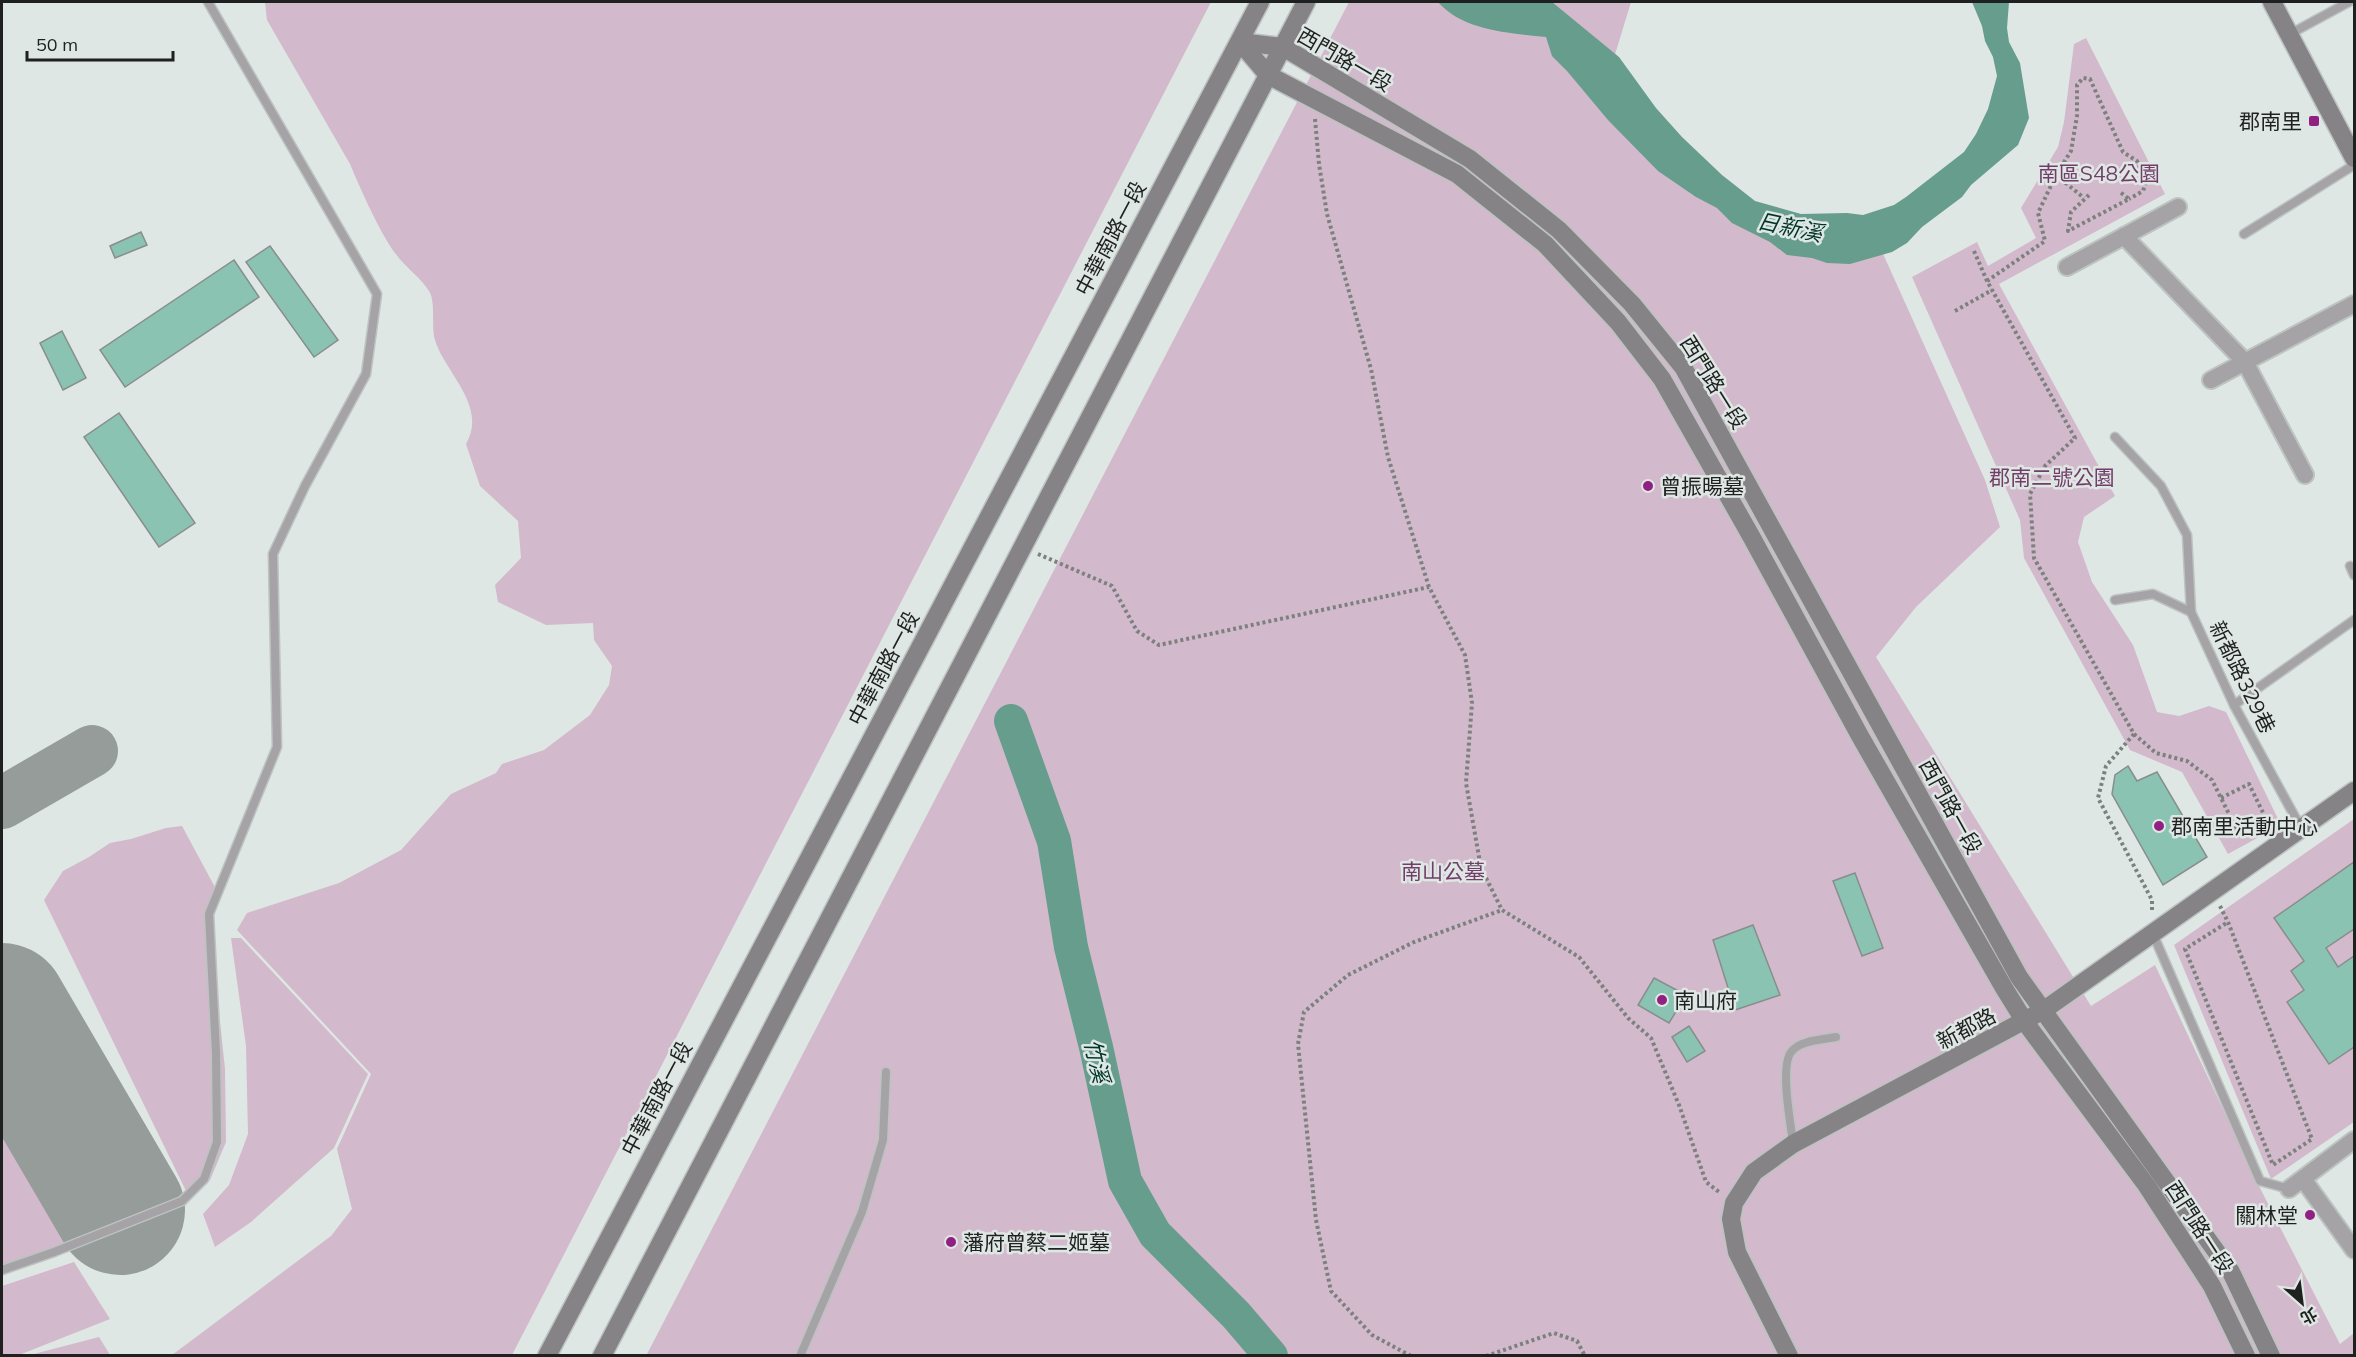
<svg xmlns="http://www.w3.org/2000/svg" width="2356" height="1357" viewBox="0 0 2356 1357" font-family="Mulish,'Noto Sans TC',sans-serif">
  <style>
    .green { fill: #d2b9cc }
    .water { fill: #669d8d }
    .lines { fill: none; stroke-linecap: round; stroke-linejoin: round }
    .river { stroke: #669d8d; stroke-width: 34 }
    .taxiway { stroke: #969c99; stroke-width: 52 }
    .runway { stroke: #969c99; stroke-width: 130 }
    .building { fill: #8bc3b2; stroke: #878e8c; stroke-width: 1.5 }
    .lane-casing { stroke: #bcc3c1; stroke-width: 11 }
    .street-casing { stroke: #bcc3c1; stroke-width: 20 }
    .secondary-casing { stroke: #bcc3c1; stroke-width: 21 }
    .path { stroke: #7c817f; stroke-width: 4; stroke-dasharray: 3 3; stroke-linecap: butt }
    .lane { stroke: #a5a3a5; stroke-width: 8 }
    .street { stroke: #a5a3a5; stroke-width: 16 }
    .secondary { stroke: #868386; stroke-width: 18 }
    .poi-dot { fill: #902183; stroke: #dfe7e4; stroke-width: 2 }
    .labels { text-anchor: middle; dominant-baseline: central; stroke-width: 5; stroke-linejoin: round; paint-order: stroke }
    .street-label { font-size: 21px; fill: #1e2120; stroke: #dfe7e4 }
    .poi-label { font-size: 21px; fill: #1e2120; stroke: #dfe7e4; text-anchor: start }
    .park-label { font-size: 21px; fill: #723e69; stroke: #dfe7e4 }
    .water-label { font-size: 22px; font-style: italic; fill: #00352a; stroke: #dfe7e4 }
  </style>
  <rect width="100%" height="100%" fill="#dfe7e4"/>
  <g class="green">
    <path d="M265,2h946l-699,1353h-340l159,-119 21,-27 -15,-60 34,-75 -134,-144 10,-17 92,-30 62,-33 50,-56 45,-21 6,-9 42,-14 46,-35 19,-30 3,-19 -18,-26 -1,-17 -47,2 -48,-23 -3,-17 26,-27 -3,-37 -38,-35 -14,-42c22,-38 -21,-71 -31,-104 -4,-13 1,-38 -6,-49 -9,-14 -24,-24 -34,-38 -16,-22 -34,-63 -45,-89l-83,-144z"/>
    <polygon points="1349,2 1631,2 1610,71 1744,217 1875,236 1985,480 2000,527 1916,607 1876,657 2091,1006 2155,965 2262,1192 2340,1344 2354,1333 2354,1356 646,1356"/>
    <polygon points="2086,38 2165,194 1999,284 2115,496 2084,517 2078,542 2092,582 2133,645 2157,712 2179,716 2209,706 2226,712 2281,825 2228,854 2182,772 2130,750 2024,558 2020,520 1912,277 1977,242 1988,266 2036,238 2021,208 2058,147 2064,122 2074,44"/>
    <polygon points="2354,819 2354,1122 2271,1179 2174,945"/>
    <polygon points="182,826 217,891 211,937 225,1069 226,1142 210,1180 189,1197 44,900 63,871 89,857 110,843 131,839 166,828"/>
    <polygon points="231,938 241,938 368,1074 334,1148 251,1222 215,1247 203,1214 229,1185 248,1134 246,1046"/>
    <polygon points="2,1133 68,1244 2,1267"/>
    <polygon points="74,1262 110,1319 19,1355 2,1355 2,1286"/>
    <polygon points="99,1337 110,1355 30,1355"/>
  </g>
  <path class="water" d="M1438,2h114l67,55 37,51 26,29 40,38 33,26 46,13 46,-1 16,2 31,-10 12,-8 58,-45 12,-18 12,-25 9,-33 -4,-19 -8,-16 -3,-15 -10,-24h37l-2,26 2,14 11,21 9,55 -11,27 -47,40 -9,12 -40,30 -15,16 -15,9 -42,12 -23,-1 -15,-5 -25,-3 -17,-13 -38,-19 -15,-15 -21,-11 -38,-26 -50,-51 -41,-49 -15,-15 -6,-19c-36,-4 -83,-6 -108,-35z"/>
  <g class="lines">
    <polyline class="river" points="1011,721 1054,841 1071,947 1096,1047 1125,1181 1155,1234 1236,1315 1271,1356"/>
    <polyline class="taxiway" points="2,803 92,751"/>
    <polyline class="runway" points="2,1008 120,1210"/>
  </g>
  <g class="building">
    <polygon points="141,232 147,245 115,258 110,246"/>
    <polygon points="270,246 338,340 314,357 246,262"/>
    <polygon points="234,260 259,297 125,387 100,350"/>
    <polygon points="62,331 86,378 63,390 40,343"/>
    <polygon points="119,413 195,523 159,547 84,437"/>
    <polygon points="2128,766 2137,781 2157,772 2207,857 2163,885 2112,794 2115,775"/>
    <polygon points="2354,862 2354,929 2326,948 2338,967 2354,956 2354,1047 2329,1064 2287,1002 2304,990 2291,971 2304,961 2274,918"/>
    <polygon points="1855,873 1883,948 1862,956 1833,881"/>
    <polygon points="1753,925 1780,995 1735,1010 1713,940"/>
    <polygon points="1654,978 1686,995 1669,1023 1638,1005"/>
    <polygon points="1689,1026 1705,1051 1687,1062 1672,1037"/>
  </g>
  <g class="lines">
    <defs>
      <g id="lane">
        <polyline points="2290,34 2349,2"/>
        <polyline points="2244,234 2354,165"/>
        <polyline points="2115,437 2161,486 2187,535 2191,612"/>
        <polyline points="2350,566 2354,575"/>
        <polyline points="2115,600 2153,594 2191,612 2234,705 2301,828"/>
        <polyline points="2234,705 2354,620"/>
        <polyline points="2153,934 2260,1181 2289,1189"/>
        <path d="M1793,1143c-2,-18 -14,-79 -1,-92 9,-11 30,-11 44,-14"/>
        <polyline points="2,1270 54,1252 182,1201 204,1179 217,1142 216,1053 209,914 277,747 273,554 305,486 366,374 377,294 208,2"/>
        <polyline points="800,1356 862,1212 883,1140 886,1072"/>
      </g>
      <g id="street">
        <polyline points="2124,236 2245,362 2305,475"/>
        <polyline points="2067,267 2178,207"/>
        <polyline points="2211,380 2354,304"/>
        <polyline points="2303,1179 2354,1250"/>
        <polyline points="2289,1189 2354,1140"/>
      </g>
      <g id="secondary">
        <polyline points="2272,2 2354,158"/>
        <polyline points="1240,42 1283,47 1470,159 1559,230 1632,304 1683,367 2019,977 2231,1272 2271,1356"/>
        <polyline points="1240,42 1268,75 1457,174 1545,244 1618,322 1662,379 1751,536 1860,736 2004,988 2025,1022 2147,1186 2212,1286 2246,1356"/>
        <polyline points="547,1356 1260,2"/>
        <polyline points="602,1356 1306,2"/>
        <polyline points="1789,1356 1737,1252 1731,1219 1734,1203 1754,1172 1793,1144 2044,1010 2354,791"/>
      </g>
    </defs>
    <use href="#lane" class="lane-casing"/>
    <use href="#street" class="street-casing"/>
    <use href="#secondary" class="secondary-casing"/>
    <g class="path">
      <polyline points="1315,119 1319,164 1327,214 1371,369 1388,457 1429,587 1465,655 1472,703 1466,783 1481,868 1502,910 1579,957 1628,1018 1651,1038 1679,1105 1706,1182 1719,1192"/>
      <polyline points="2056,175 2084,198"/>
      <polyline points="2089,195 2071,212 2068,231 2129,199 2120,192"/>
      <polyline points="1974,251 1987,281 2075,438 2045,466 2030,494 2034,558 2134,734 2156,753 2187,761 2212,780 2240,836"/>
      <polyline points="1987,281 2045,241 2038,213 2056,175 2071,151 2077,116 2077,85 2083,78 2090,79 2123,152 2137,161 2146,182 2143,191 2129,199"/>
      <polyline points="1955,311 1992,290"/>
      <polyline points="1038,554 1112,586 1137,631 1159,645 1429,587"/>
      <polyline points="2134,734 2106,766 2098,798 2152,900 2152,912"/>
      <polyline points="2221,798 2249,784 2271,829"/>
      <polyline points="2220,906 2228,922"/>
      <polygon points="2228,922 2312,1139 2273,1165 2185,949"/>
      <polyline points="1411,1356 1372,1335 1331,1291 1316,1220 1298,1044 1304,1012 1348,975 1414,942 1502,910"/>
      <polyline points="1486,1356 1554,1333 1577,1341 1585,1356"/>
    </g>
    <use href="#lane" class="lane"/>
    <use href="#street" class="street"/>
    <use href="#secondary" class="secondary"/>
  </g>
  <g class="poi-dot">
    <rect x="2308" y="115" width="12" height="12" rx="3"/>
    <circle cx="1648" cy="486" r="6"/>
    <circle cx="2159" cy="826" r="6"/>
    <circle cx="1662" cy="1000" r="6"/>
    <circle cx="2310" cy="1215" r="6"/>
    <circle cx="951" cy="1242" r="6"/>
  </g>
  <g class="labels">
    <g class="street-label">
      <text transform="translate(1345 59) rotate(30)">西門路一段</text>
      <text transform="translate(1110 238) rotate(-62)">中華南路一段</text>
      <text transform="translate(1714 382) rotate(58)">西門路一段</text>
      <text transform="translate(883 668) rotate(-62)">中華南路一段</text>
      <text transform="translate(2243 677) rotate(64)">新都路329巷</text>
      <text transform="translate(1951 806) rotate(61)">西門路一段</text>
      <text transform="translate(1966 1028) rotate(-28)">新都路</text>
      <text transform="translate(656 1098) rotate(-62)">中華南路一段</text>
      <text transform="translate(2200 1227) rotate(57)">西門路一段</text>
    </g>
    <g class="poi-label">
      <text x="2302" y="121" text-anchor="end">郡南里</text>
      <text x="1660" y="486">曾振暘墓</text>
      <text x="2171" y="826">郡南里活動中心</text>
      <text x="1674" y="1000">南山府</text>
      <text x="2298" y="1215" text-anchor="end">關林堂</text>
      <text x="963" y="1242">藩府曾蔡二姬墓</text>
    </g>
    <g class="park-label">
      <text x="2099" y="173">南區S48公園</text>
      <text x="2052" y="477">郡南二號公園</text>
      <text x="1443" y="871">南山公墓</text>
    </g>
    <g class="water-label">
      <text transform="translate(1790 227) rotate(12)">日新溪</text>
      <text transform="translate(1097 1061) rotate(77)">竹溪</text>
    </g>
  </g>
  <rect width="2356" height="1357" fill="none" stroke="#1e2120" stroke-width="6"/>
  <g transform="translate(2302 1303) rotate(152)" stroke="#dfe7e4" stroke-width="4.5" paint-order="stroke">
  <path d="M0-4.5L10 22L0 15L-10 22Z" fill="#1e2120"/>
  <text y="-9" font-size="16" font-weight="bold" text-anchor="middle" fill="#1e2120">北</text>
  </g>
  <path d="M27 51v9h146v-9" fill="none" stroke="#1e2120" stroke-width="3"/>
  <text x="36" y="51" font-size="18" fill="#1e2120" stroke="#dfe7e4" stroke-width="4.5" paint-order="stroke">50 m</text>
</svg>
